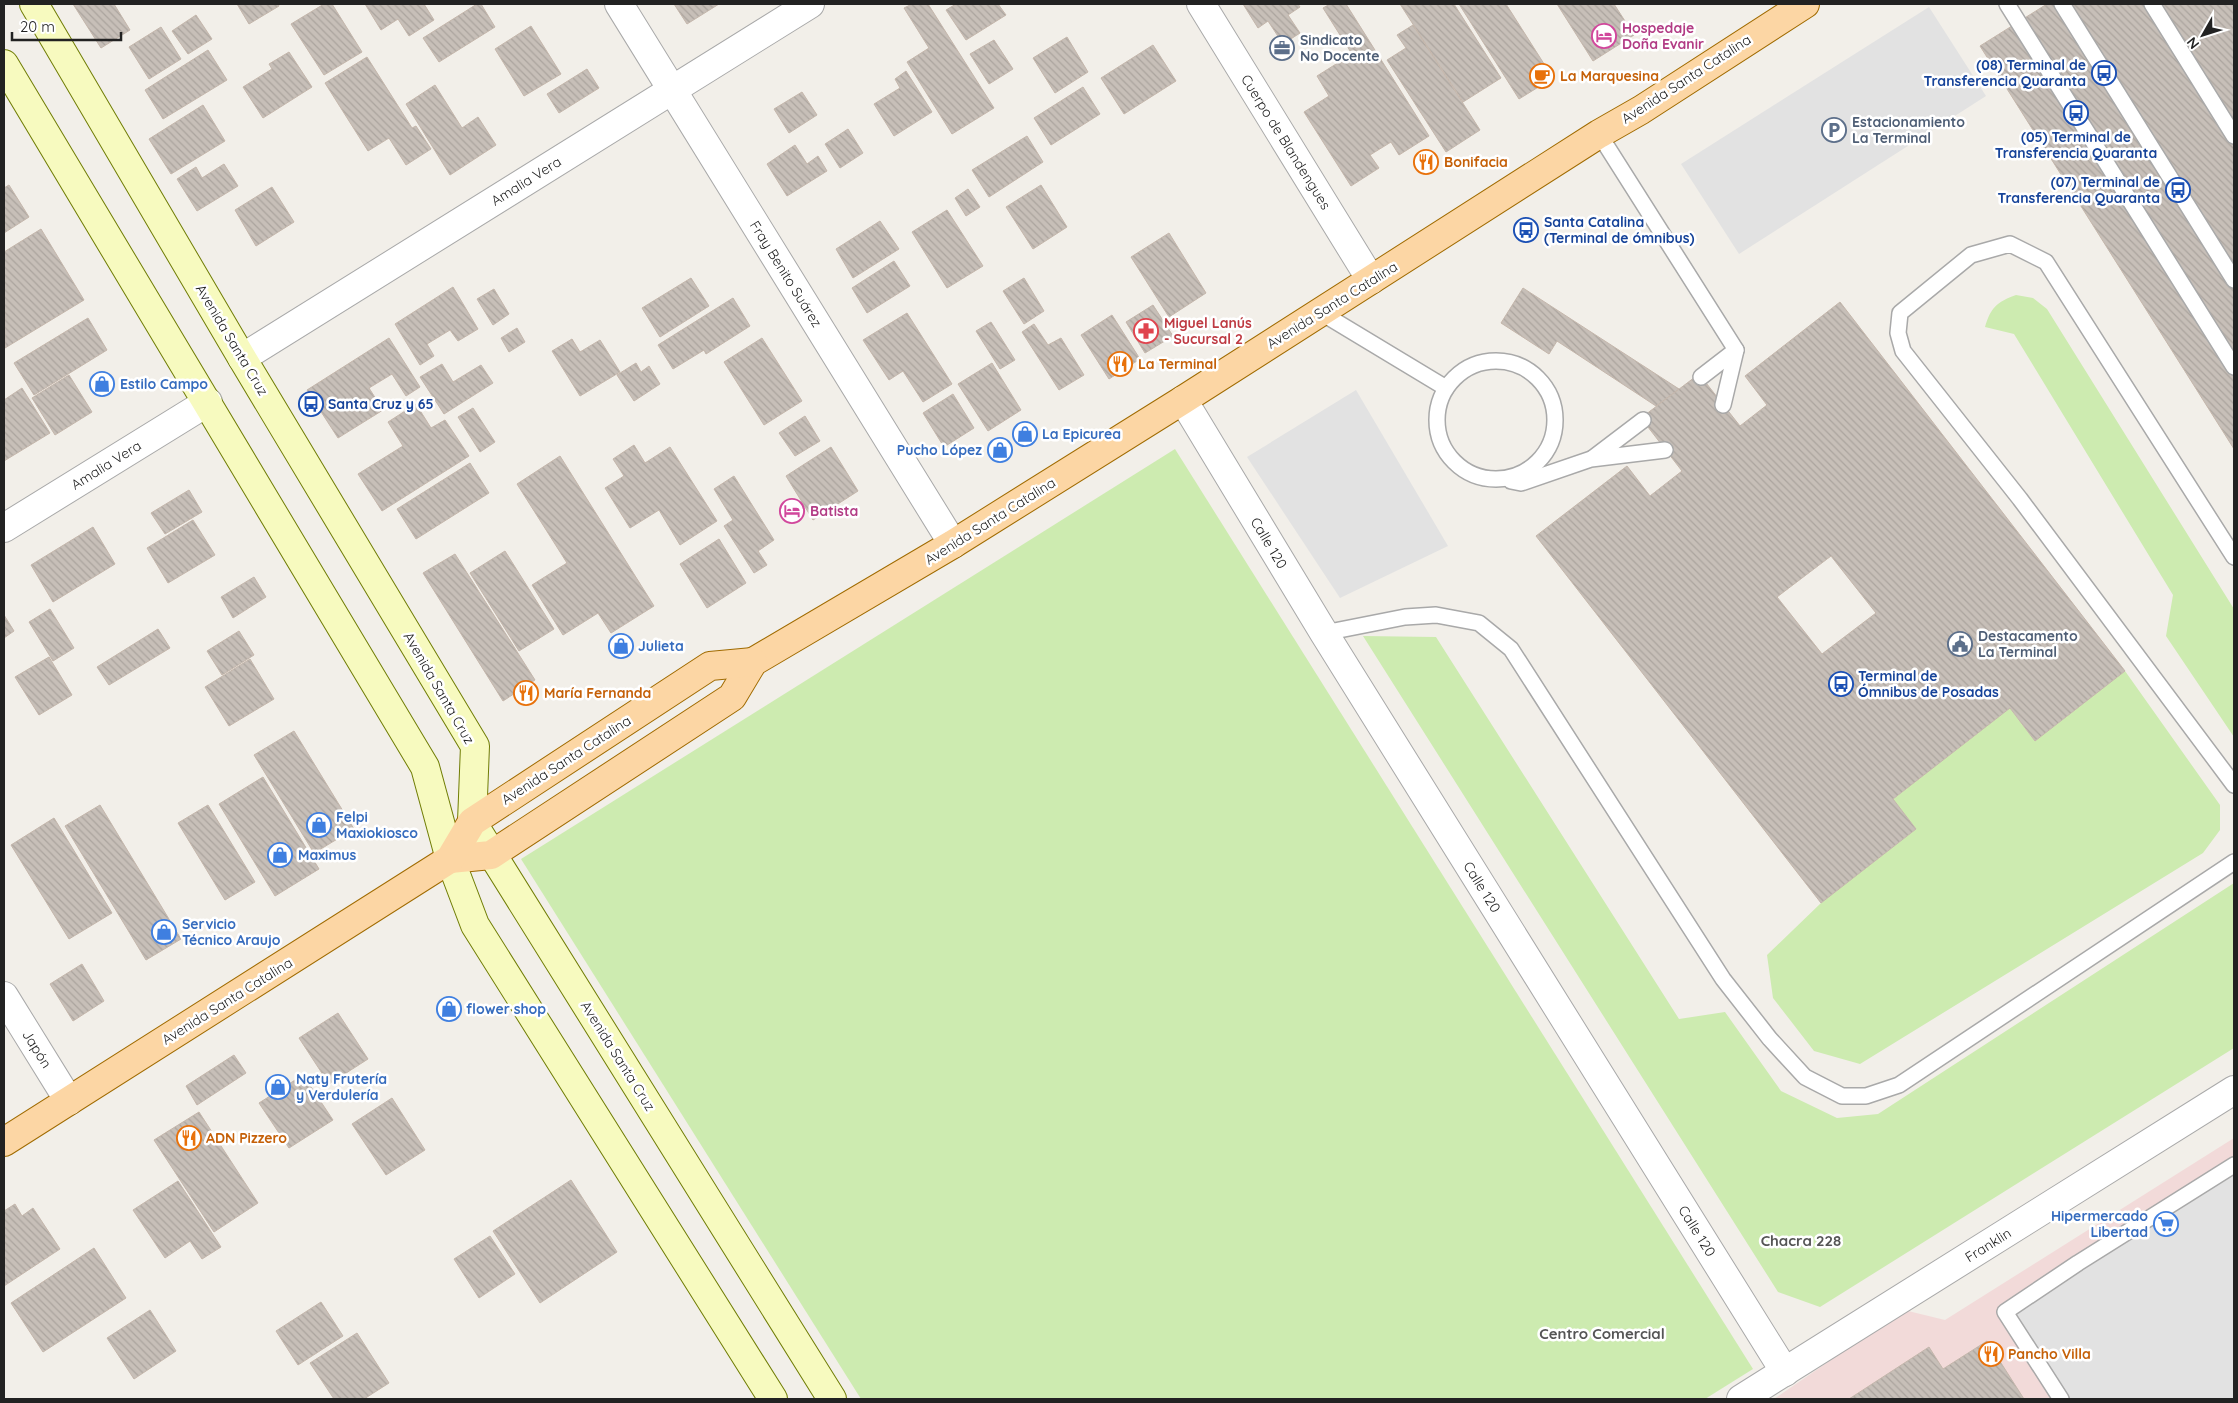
<svg xmlns="http://www.w3.org/2000/svg" width="2238" height="1403" viewBox="0 0 2238 1403" font-family="Quicksand,sans-serif">
  <style>
    .commercial { fill: #f2dad9 }
    .grass { fill: #cdebb0 }
    .parking { fill: #e2e2e2 }
    .building { fill: url(#building-back-hatch); stroke: #c4b6ab; fill-rule: evenodd }
    .lines { fill: none; stroke-linecap: round; stroke-linejoin: round }
    .service-casing { stroke: #a9a9a9; stroke-width: 18 }
    .minor-casing { stroke: #a9a9a9; stroke-width: 30 }
    .secondary-casing { stroke: #707d05; stroke-width: 30 }
    .primary-casing { stroke: #a06b00; stroke-width: 30 }
    .service { stroke: #fff; stroke-width: 15 }
    .minor { stroke: #fff; stroke-width: 28 }
    .secondary { stroke: #f7fabf; stroke-width: 28 }
    .primary { stroke: #fcd6a4; stroke-width: 28 }
    .labels { text-anchor: middle; dominant-baseline: central; stroke-width: 5; stroke-linejoin: round; paint-order: stroke }
    .hotel-label { font-size: 14px; font-weight: bold; fill: #b23c85; stroke: #fff; text-anchor: start }
    .service-label { font-size: 14px; font-weight: bold; fill: #4e5e75; stroke: #fff; text-anchor: start }
    .transit-label { font-size: 14px; font-weight: bold; fill: #164399; stroke: #fff; text-anchor: start }
    .food-label { font-size: 14px; font-weight: bold; fill: #c56008; stroke: #fff; text-anchor: start }
    .street-label { font-size: 14px; fill: #222; stroke: #fff }
    .health-label { font-size: 14px; font-weight: bold; fill: #be3a42; stroke: #fff; text-anchor: start }
    .shop-label { font-size: 14px; font-weight: bold; fill: #366cbe; stroke: #fff; text-anchor: start }
    .neighbourhood-label { font-size: 15px; font-weight: bold; fill: #555; stroke: #fff }
  </style>
  <defs>
    <pattern id="building-back-hatch" width="6" height="6" patternUnits="userSpaceOnUse" patternTransform="scale(1.25)"><rect width="6" height="6" fill="#c7bfb8"/><path d="M-1 5l2 2M0 0l6 6M5-1l2 2" fill="none" stroke="#aba49e"/></pattern>
  </defs>
  <rect width="100%" height="100%" fill="#f2efe9"/>
  <polygon class="commercial" points="2234,1138 2234,1399 1774,1399 1904,1310 1945,1320"/>
  <g class="grass">
    <path d="M2016,295l17,3 14,11 187,300v128l-68,-101 7,-41 -159,-261 -29,-7c6,-20 12,-25 31,-32z"/>
    <polygon points="1175,449 1753,1369 1705,1399 861,1399 521,859"/>
    <polygon points="1363,636 1436,637 1679,1019 1725,1012 1781,1091 1837,1118 1878,1114 2234,883 2234,1048 1820,1307 1778,1292"/>
    <polygon points="2125,671 2220,805 2220,830 2203,853 1860,1064 1814,1051 1773,998 1767,955 1821,903 1916,829 1893,799 2010,708 2035,741"/>
  </g>
  <g class="parking">
    <polygon points="1929,7 1986,96 1739,254 1681,164"/>
    <polygon points="1356,390 1448,546 1340,598 1247,457"/>
    <polygon points="2234,1169 2234,1399 2061,1399 2005,1312"/>
  </g>
  <g class="building">
    <polygon points="73,4 114,4 130,30 101,48"/>
    <polygon points="237,4 278,4 279,6 249,24"/>
    <polygon points="324,4 332,4 362,52 324,75 291,24"/>
    <polygon points="365,4 424,4 434,20 409,36 398,19 381,30"/>
    <polygon points="477,4 481,4 495,27 439,62 423,38"/>
    <polygon points="674,4 719,4 687,24"/>
    <polygon points="912,4 928,4 994,108 952,134 907,62 929,48 904,8"/>
    <polygon points="956,4 998,4 1006,15 966,40 946,10"/>
    <polygon points="1243,4 1298,4 1300,7 1288,15 1300,33 1283,44 1268,21 1258,28"/>
    <polygon points="1330,4 1346,4 1429,136 1399,155 1391,142 1370,155 1379,168 1351,186 1304,112 1329,96 1317,76 1352,54 1323,8"/>
    <polygon points="1400,4 1454,4 1501,78 1463,102"/>
    <polygon points="1459,4 1506,4 1553,78 1519,99"/>
    <polygon points="1557,4 1614,4 1634,35 1593,61"/>
    <polygon points="2047,4 2232,4 2234,7 2234,449 1980,46"/>
    <polygon points="196,15 212,39 188,54 172,31"/>
    <polygon points="1413,25 1480,130 1446,152 1387,60 1406,48 1397,35"/>
    <polygon points="531,26 561,74 524,96 495,49"/>
    <polygon points="161,27 181,59 149,79 129,47"/>
    <polygon points="1067,37 1088,72 1055,93 1033,58"/>
    <polygon points="994,40 1013,69 989,84 970,54"/>
    <polygon points="1153,45 1176,81 1124,114 1101,78"/>
    <polygon points="208,50 227,80 163,119 145,90"/>
    <polygon points="289,52 312,87 263,118 243,87 272,69 269,64"/>
    <polygon points="367,57 412,128 416,126 431,149 406,165 389,138 368,151 325,83"/>
    <polygon points="587,69 599,88 559,113 547,94"/>
    <polygon points="906,71 932,112 894,136 874,104 900,88 895,79"/>
    <polygon points="435,85 462,128 478,117 496,145 450,175 406,104"/>
    <polygon points="1083,87 1100,114 1051,145 1034,118"/>
    <polygon points="802,92 817,115 789,133 774,109"/>
    <polygon points="203,105 225,141 171,174 149,139"/>
    <polygon points="848,129 863,153 840,168 825,144"/>
    <polygon points="1027,136 1043,162 989,197 972,170"/>
    <polygon points="795,145 807,164 818,156 827,171 787,196 767,164"/>
    <polygon points="224,164 238,186 197,211 177,179 196,167 202,178"/>
    <polygon points="9,185 29,217 4,233 4,188"/>
    <polygon points="1041,185 1067,227 1033,249 1006,207"/>
    <polygon points="272,187 294,222 256,246 235,210"/>
    <polygon points="968,189 980,207 966,216 955,198"/>
    <polygon points="947,210 983,266 947,288 912,232"/>
    <polygon points="880,221 899,249 853,278 836,249"/>
    <polygon points="41,229 84,300 5,348 4,252"/>
    <polygon points="1169,233 1206,293 1169,317 1131,257"/>
    <polygon points="894,261 910,286 867,313 852,288"/>
    <polygon points="691,278 709,306 660,337 642,308"/>
    <polygon points="1024,278 1044,311 1024,324 1003,291"/>
    <polygon points="453,287 478,329 458,341 450,330 427,344 434,356 420,365 395,324"/>
    <polygon points="1523,288 1679,389 1656,406 1557,341 1549,354 1501,323"/>
    <polygon points="494,289 509,314 493,325 477,299"/>
    <polygon points="733,298 750,326 706,354 704,350 673,369 658,345"/>
    <path d="M1840,302l285,369 -90,70 -25,-33 -117,91 23,30 -95,74 -285,-367 91,-70 23,30 32,-25 -41,-53 58,-44 41,52 27,-21 -22,-29zM1831,556l45,57 -54,41 -45,-57z"/>
    <polygon points="1153,305 1173,336 1145,353 1126,322"/>
    <polygon points="907,313 952,384 923,402 903,371 889,380 863,340"/>
    <polygon points="1112,315 1140,359 1109,379 1081,335"/>
    <polygon points="88,318 107,350 34,395 14,363"/>
    <polygon points="991,322 1015,360 1000,369 976,331"/>
    <polygon points="1034,324 1048,345 1061,338 1084,375 1059,390 1022,332"/>
    <polygon points="517,328 525,342 509,352 501,338"/>
    <polygon points="389,338 420,387 406,396 392,374 369,388 383,410 338,438 307,390"/>
    <polygon points="762,338 802,401 764,425 724,362"/>
    <polygon points="572,339 580,352 600,340 620,372 580,396 552,351"/>
    <polygon points="636,363 641,372 649,366 660,384 634,401 617,375"/>
    <polygon points="992,363 1021,410 988,431 958,384"/>
    <polygon points="442,364 453,382 481,365 493,383 444,414 420,377"/>
    <polygon points="69,375 92,412 55,435 32,398"/>
    <polygon points="22,388 50,433 4,461 4,400"/>
    <polygon points="953,394 974,428 944,447 923,413"/>
    <polygon points="416,404 431,428 445,420 469,456 382,511 358,474 403,446 388,422"/>
    <polygon points="473,408 495,442 480,452 458,417"/>
    <polygon points="805,416 820,441 795,456 779,433"/>
    <polygon points="634,445 645,463 670,447 717,521 680,545 659,510 630,528 605,488 624,476 613,459"/>
    <polygon points="831,447 858,491 813,520 786,476"/>
    <polygon points="560,456 654,606 611,633 598,613 563,635 532,585 567,563 517,484"/>
    <polygon points="470,463 489,493 416,539 397,509"/>
    <polygon points="734,476 774,540 758,551 767,565 754,573 724,526 733,520 714,489"/>
    <polygon points="189,490 202,512 165,534 151,513"/>
    <polygon points="193,520 215,555 168,583 147,548"/>
    <polygon points="93,527 115,564 53,602 31,565"/>
    <polygon points="719,539 746,583 707,608 680,564"/>
    <polygon points="505,551 554,629 519,651 470,573"/>
    <polygon points="455,554 535,680 503,701 423,573"/>
    <polygon points="254,577 266,597 233,618 221,597"/>
    <polygon points="50,609 74,648 53,661 29,622"/>
    <polygon points="4,615 14,631 4,638"/>
    <polygon points="158,629 170,648 109,685 97,667"/>
    <polygon points="239,631 254,655 222,675 207,651"/>
    <polygon points="49,657 72,695 39,715 15,677"/>
    <polygon points="250,659 274,699 229,726 205,687"/>
    <polygon points="294,731 354,829 314,853 254,755"/>
    <polygon points="263,777 319,869 275,896 219,804"/>
    <polygon points="100,805 181,939 146,960 65,826"/>
    <polygon points="208,805 255,882 225,900 178,823"/>
    <polygon points="54,818 112,913 69,939 11,845"/>
    <polygon points="82,964 104,1001 73,1021 50,984"/>
    <polygon points="338,1013 368,1059 329,1084 299,1038"/>
    <polygon points="234,1055 246,1073 197,1105 186,1086"/>
    <polygon points="303,1075 333,1120 289,1148 259,1103"/>
    <polygon points="392,1098 425,1150 386,1175 352,1124"/>
    <polygon points="199,1112 258,1203 214,1232 154,1140"/>
    <polygon points="571,1180 617,1252 540,1303 493,1231"/>
    <polygon points="178,1181 221,1247 202,1259 190,1241 165,1258 133,1210"/>
    <polygon points="15,1204 22,1216 33,1208 60,1249 4,1286 4,1211"/>
    <polygon points="490,1236 515,1274 479,1298 454,1259"/>
    <polygon points="94,1248 126,1298 43,1352 11,1303"/>
    <polygon points="321,1302 343,1336 298,1365 276,1331"/>
    <polygon points="150,1310 176,1351 134,1379 107,1338"/>
    <polygon points="357,1333 389,1383 364,1399 334,1399 310,1363"/>
    <polygon points="1987,1341 2024,1399 1849,1399 1929,1347 1943,1369"/>
  </g>
  <g class="lines">
    <defs>
      <g id="service">
        <polyline points="2007,4 2234,367"/>
        <polyline points="2062,4 2234,280"/>
        <polyline points="2152,4 2234,136"/>
        <polyline points="1599,134 1736,350 1723,405"/>
        <polyline points="1320,312 1446,388"/>
        <circle cx="1496" cy="420" r="59"/>
        <polyline points="1701,377 1736,350"/>
        <polyline points="1593,458 1643,420"/>
        <polyline points="1511,481 1521,483 1591,459 1665,450"/>
        <polyline points="2234,557 2046,262 2010,244 1971,255 1900,313 1898,333 1903,351 2020,499 2234,785"/>
        <polyline points="1324,633 1405,617 1436,615 1479,623 1511,649 1723,979 1770,1039 1805,1077 1842,1096 1866,1096 1899,1085 2234,862"/>
        <polyline points="2061,1399 2005,1312 2078,1263 2234,1165"/>
      </g>
      <g id="minor">
        <polyline points="619,4 953,544"/>
        <polyline points="1201,4 1371,280"/>
        <polyline points="242,358 810,4"/>
        <polyline points="1183,400 1324,633 1785,1372"/>
        <polyline points="4,528 208,402"/>
        <polyline points="4,996 69,1101"/>
        <polyline points="1741,1399 2234,1090"/>
      </g>
      <g id="secondary">
        <polyline points="34,4 242,358 475,746 472,822 832,1399"/>
        <polyline points="4,64 425,767 450,859 475,925 773,1399"/>
      </g>
      <g id="primary">
        <polyline points="450,859 491,855 732,697 753,662 953,544 1183,400 1599,134 1641,110 1805,4"/>
        <polyline points="4,1142 450,859 472,822 710,666 753,662"/>
      </g>
    </defs>
    <use href="#service" class="service-casing"/>
    <use href="#minor" class="minor-casing"/>
    <use href="#secondary" class="secondary-casing"/>
    <use href="#primary" class="primary-casing"/>
    <use href="#service" class="service"/>
    <use href="#minor" class="minor"/>
    <use href="#secondary" class="secondary"/>
    <use href="#primary" class="primary"/>
  </g>
  <defs>
    <symbol id="hotel-ring" viewBox="-11 -11 22 22"><circle r="9.5" fill="#fff" stroke="#d1479c" stroke-width="1.5"/><path d="M-6-4.5h1.5V1H6V5H4.5V3h-9V5H-6ZM-4 0a1.8 1.8 0 1 1 3.6 0ZM.5 0V-2.5h3Q6-2.5 6 0Z" fill="#d1479c"/></symbol>
    <symbol id="office-ring" viewBox="-11 -11 22 22"><circle r="9.5" fill="#fff" stroke="#5c6f8a" stroke-width="1.5"/><path d="M-6-3h4V-5.5h4V-3h4V5H-6ZM-1-4.5V-3h2v-1.5ZM-6 0V1H6V0Z" fill="#5c6f8a"/></symbol>
    <symbol id="bus-ring" viewBox="-11 -11 22 22"><circle r="9.5" fill="#fff" stroke="#1a4fb4" stroke-width="1.5"/><path d="M-5-6H5V4H4V6H2V4H-2V6H-4V4H-5ZM-3.5-4V0h7V-4ZM-3.5 1.2v1.5H-2V1.2ZM2 1.2v1.5H3.5V1.2Z" fill="#1a4fb4"/></symbol>
    <symbol id="cafe-ring" viewBox="-11 -11 22 22"><circle r="9.5" fill="#fff" stroke="#e8710a" stroke-width="1.5"/><path d="M-5.5-4.5H6V0H3Q3 3.5 0 3.5H-2.5Q-5.5 3.5-5.5 0ZM3-3.2v2h1.7v-2ZM-6 4.5H4V6H-6Z" fill="#e8710a"/></symbol>
    <symbol id="parking-ring" viewBox="-11 -11 22 22"><circle r="9.5" fill="#fff" stroke="#5c6f8a" stroke-width="1.5"/><path d="M-3.5-5.5H1a3.5 3.5 0 0 1 0 7H-1V5.5H-3.5ZM-1-3.4V-.6H.8a1.4 1.4 0 0 0 0-2.8Z" fill="#5c6f8a"/></symbol>
    <symbol id="restaurant-ring" viewBox="-11 -11 22 22"><circle r="9.5" fill="#fff" stroke="#e8710a" stroke-width="1.5"/><path d="M-5-6h1v4h1v-4h1v4h1v-4h1v5L-1.5 .5V6h-2V.5L-5-1ZM5-6V6H3V1.5H1.5Q1.5-4 5-6Z" fill="#e8710a"/></symbol>
    <symbol id="pharmacy-ring" viewBox="-11 -11 22 22"><circle r="9.5" fill="#fff" stroke="#e0444e" stroke-width="1.5"/><path d="M-2-6h4v4h4v4h-4v4h-4v-4h-4v-4h4Z" fill="#e0444e"/></symbol>
    <symbol id="shop-ring" viewBox="-11 -11 22 22"><circle r="9.5" fill="#fff" stroke="#3f7fe0" stroke-width="1.5"/><path d="M-5-2.5h2.3a2.7 3.5 0 0 1 5.4 0H5L5.5 6h-11ZM-1.5-2.5h3a1.5 2.3 0 0 0-3 0Z" fill="#3f7fe0"/></symbol>
    <symbol id="civic-ring" viewBox="-11 -11 22 22"><circle r="9.5" fill="#fff" stroke="#5c6f8a" stroke-width="1.5"/><path d="M-.6-6.5H3V-4.5H.6V-3L4-1V1h2V6H-6V1h2V-1L-.6-3ZM-1.2 2.5V6h2.4V2.5Z" fill="#5c6f8a"/></symbol>
    <symbol id="supermarket-ring" viewBox="-11 -11 22 22"><circle r="9.5" fill="#fff" stroke="#3f7fe0" stroke-width="1.5"/><path d="M-6-5.5h2.5l.6 2H6L4.5 2H-2.5L-4.4-4H-6ZM-1.5 3.2a1.3 1.3 0 1 0 .1 0ZM3 3.2a1.3 1.3 0 1 0 .1 0Z" fill="#3f7fe0"/></symbol>
  </defs>
  <g fill-rule="evenodd">
    <use href="#hotel-ring" x="1590" y="22" width="28" height="28"/>
    <use href="#office-ring" x="1268" y="34" width="28" height="28"/>
    <use href="#bus-ring" x="2090" y="59" width="28" height="28"/>
    <use href="#cafe-ring" x="1528" y="62" width="28" height="28"/>
    <use href="#bus-ring" x="2062" y="99" width="28" height="28"/>
    <use href="#parking-ring" x="1820" y="116" width="28" height="28"/>
    <use href="#restaurant-ring" x="1412" y="148" width="28" height="28"/>
    <use href="#bus-ring" x="2164" y="176" width="28" height="28"/>
    <use href="#bus-ring" x="1512" y="216" width="28" height="28"/>
    <use href="#pharmacy-ring" x="1132" y="317" width="28" height="28"/>
    <use href="#restaurant-ring" x="1106" y="350" width="28" height="28"/>
    <use href="#shop-ring" x="88" y="370" width="28" height="28"/>
    <use href="#bus-ring" x="297" y="390" width="28" height="28"/>
    <use href="#shop-ring" x="1011" y="420" width="28" height="28"/>
    <use href="#shop-ring" x="986" y="436" width="28" height="28"/>
    <use href="#hotel-ring" x="778" y="497" width="28" height="28"/>
    <use href="#civic-ring" x="1946" y="630" width="28" height="28"/>
    <use href="#shop-ring" x="607" y="632" width="28" height="28"/>
    <use href="#bus-ring" x="1827" y="670" width="28" height="28"/>
    <use href="#restaurant-ring" x="512" y="679" width="28" height="28"/>
    <use href="#shop-ring" x="305" y="811" width="28" height="28"/>
    <use href="#shop-ring" x="266" y="841" width="28" height="28"/>
    <use href="#shop-ring" x="150" y="918" width="28" height="28"/>
    <use href="#shop-ring" x="435" y="995" width="28" height="28"/>
    <use href="#shop-ring" x="264" y="1073" width="28" height="28"/>
    <use href="#restaurant-ring" x="175" y="1124" width="28" height="28"/>
    <use href="#supermarket-ring" x="2152" y="1210" width="28" height="28"/>
    <use href="#restaurant-ring" x="1977" y="1340" width="28" height="28"/>
  </g>
  <g class="labels">
    <g class="hotel-label">
      <text x="1622" y="28">Hospedaje<tspan x="1622" dy="16">Doña Evanir</tspan></text>
      <text x="810" y="511">Batista</text>
    </g>
    <g class="service-label">
      <text x="1300" y="40">Sindicato<tspan x="1300" dy="16">No Docente</tspan></text>
      <text x="1852" y="122">Estacionamiento<tspan x="1852" dy="16">La Terminal</tspan></text>
      <text x="1978" y="636">Destacamento<tspan x="1978" dy="16">La Terminal</tspan></text>
    </g>
    <g class="transit-label">
      <text x="2086" y="65" text-anchor="end">(08) Terminal de<tspan x="2086" dy="16">Transferencia Quaranta</tspan></text>
      <text x="2076" y="137" text-anchor="middle">(05) Terminal de<tspan x="2076" dy="16">Transferencia Quaranta</tspan></text>
      <text x="2160" y="182" text-anchor="end">(07) Terminal de<tspan x="2160" dy="16">Transferencia Quaranta</tspan></text>
      <text x="1544" y="222">Santa Catalina<tspan x="1544" dy="16">(Terminal de ómnibus)</tspan></text>
      <text x="328" y="404">Santa Cruz y 65</text>
      <text x="1858" y="676">Terminal de<tspan x="1858" dy="16">Ómnibus de Posadas</tspan></text>
    </g>
    <g class="food-label">
      <text x="1560" y="76">La Marquesina</text>
      <text x="1444" y="162">Bonifacia</text>
      <text x="1138" y="364">La Terminal</text>
      <text x="544" y="693">María Fernanda</text>
      <text x="206" y="1138">ADN Pizzero</text>
      <text x="2008" y="1354">Pancho Villa</text>
    </g>
    <g class="street-label">
      <text transform="translate(1686 79) rotate(-33)">Avenida Santa Catalina</text>
      <text transform="translate(1286 142) rotate(58)">Cuerpo de Blandengues</text>
      <text transform="translate(526 181) rotate(-32)">Amalia Vera</text>
      <text transform="translate(786 274) rotate(58)">Fray Benito Suárez</text>
      <text transform="translate(1332 305) rotate(-32)">Avenida Santa Catalina</text>
      <text transform="translate(232 340) rotate(59)">Avenida Santa Cruz</text>
      <text transform="translate(106 465) rotate(-32)">Amalia Vera</text>
      <text transform="translate(990 521) rotate(-32)">Avenida Santa Catalina</text>
      <text transform="translate(1269 543) rotate(59)">Calle 120</text>
      <text transform="translate(439 688) rotate(60)">Avenida Santa Cruz</text>
      <text transform="translate(566 760) rotate(-33)">Avenida Santa Catalina</text>
      <text transform="translate(1482 887) rotate(58)">Calle 120</text>
      <text transform="translate(227 1001) rotate(-32)">Avenida Santa Catalina</text>
      <text transform="translate(37 1049) rotate(58)">Japón</text>
      <text transform="translate(618 1056) rotate(58)">Avenida Santa Cruz</text>
      <text transform="translate(1697 1231) rotate(58)">Calle 120</text>
      <text transform="translate(1988 1245) rotate(-32)">Franklin</text>
    </g>
    <g class="health-label">
      <text x="1164" y="323">Miguel Lanús<tspan x="1164" dy="16">- Sucursal 2</tspan></text>
    </g>
    <g class="shop-label">
      <text x="120" y="384">Estilo Campo</text>
      <text x="1042" y="434">La Epicurea</text>
      <text x="982" y="450" text-anchor="end">Pucho López</text>
      <text x="638" y="646">Julieta</text>
      <text x="336" y="817">Felpi<tspan x="336" dy="16">Maxiokiosco</tspan></text>
      <text x="298" y="855">Maximus</text>
      <text x="182" y="924">Servicio<tspan x="182" dy="16">Técnico Araujo</tspan></text>
      <text x="466" y="1009">flower shop</text>
      <text x="296" y="1079">Naty Frutería<tspan x="296" dy="16">y Verdulería</tspan></text>
      <text x="2148" y="1216" text-anchor="end">Hipermercado<tspan x="2148" dy="16">Libertad</tspan></text>
    </g>
    <g class="neighbourhood-label">
      <text x="1801" y="1240">Chacra 228</text>
      <text x="1602" y="1333">Centro Comercial</text>
    </g>
  </g>
  <rect width="2238" height="1403" fill="none" stroke="#222222" stroke-width="10"/>
  <g transform="translate(2203 35) rotate(231)" stroke="#ffffff" stroke-width="4" paint-order="stroke">
  <path d="M0-4L9 19L0 12L-9 19Z" fill="#222222"/>
  <text y="-8" font-size="14" font-weight="bold" text-anchor="middle" fill="#222222">N</text>
  </g>
  <path d="M12 32v8h109v-8" fill="none" stroke="#222222" stroke-width="2.5"/>
  <text x="20" y="32" font-size="15" fill="#222222" stroke="#ffffff" stroke-width="4" paint-order="stroke">20 m</text>
</svg>
